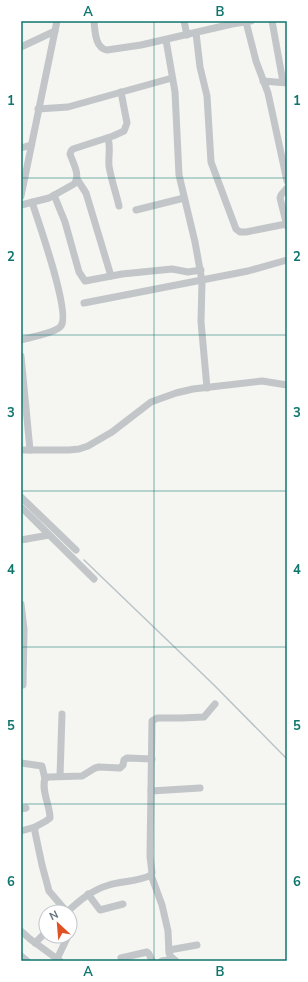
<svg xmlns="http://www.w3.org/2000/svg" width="308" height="982" viewBox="0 0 308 982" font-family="'Nunito Sans',sans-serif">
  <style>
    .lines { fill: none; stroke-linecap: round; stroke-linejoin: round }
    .stream { stroke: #b9c4c8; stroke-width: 1.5 }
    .minor { stroke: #c2c6c9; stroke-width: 7 }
    .grid { fill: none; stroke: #0f766e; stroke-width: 1; stroke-opacity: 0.55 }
    .neatline { fill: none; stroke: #0f766e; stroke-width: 1.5 }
    .grid-label { font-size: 13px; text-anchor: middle; font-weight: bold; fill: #0f766e }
  </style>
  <rect width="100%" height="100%" fill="#f5f5f1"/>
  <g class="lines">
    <polyline class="stream" points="84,560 214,685 287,759"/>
    <g class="minor">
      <path d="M94,21c1,10 1,27 13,29l34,-5 91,-21 19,-3"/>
      <polyline points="184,21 187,35"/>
      <polyline points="272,21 283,82"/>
      <polyline points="246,22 256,61 268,93 287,181"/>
      <polyline points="196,33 200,67 207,96 211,162 236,229 240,232 246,232 286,224"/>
      <polyline points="166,40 175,92 179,175 195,242 202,281 201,322 207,388"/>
      <polyline points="21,47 55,31"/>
      <polyline points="263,81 287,83"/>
      <polyline points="38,109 68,107 172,78"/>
      <path d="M108,138c3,11 0,17 1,28 2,13 7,27 10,40"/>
      <polyline points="21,148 31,145"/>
      <polyline points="77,179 86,193 111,276"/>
      <polyline points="287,188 281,195 280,198 287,226"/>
      <polyline points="54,195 65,222 79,272 85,281 122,274 172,269 188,272 201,270"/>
      <polyline points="21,196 57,21"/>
      <path d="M21,205l28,-7 25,-14c7,-8 -1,-21 -4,-30l1,-3 2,-2 40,-13 11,-5 3,-8 -6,-31"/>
      <polyline points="136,210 184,198"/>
      <polyline points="84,303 248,271 287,260"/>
      <path d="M21,340c9,-3 35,-7 40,-14 10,-13 -23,-105 -29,-124"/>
      <polyline points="21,356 30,450"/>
      <polyline points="21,450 69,450 79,449 88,446 112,432 151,402 176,393 193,389 262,381 287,385"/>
      <polyline points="21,497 76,550"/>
      <polyline points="21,507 94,579"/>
      <polyline points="21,540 49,535"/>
      <polyline points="21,604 24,629 23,685"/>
      <polyline points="21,763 42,766 45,779"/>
      <polyline points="60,776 62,714"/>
      <polyline points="151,791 200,788"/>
      <polyline points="21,809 26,808"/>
      <polyline points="21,831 35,827"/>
      <polyline points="151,875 162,905 168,931 169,953 171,957 176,961"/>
      <polyline points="88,894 100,910 123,904"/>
      <path d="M67,912c13,-12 25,-22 42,-27 13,-4 29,-3 42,-10l1,-2 -2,-17 2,-135 5,-3h24l23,-1 11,-13"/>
      <path d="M67,912l-18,-21 -7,-26 -7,-33v-5l11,-6 4,-3c0,-13 -9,-27 -5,-40l4,-1 33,-1 13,-8 4,-1 21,1 3,-3 1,-5 3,-2 25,1"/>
      <polyline points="70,915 73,920 70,931"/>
      <polyline points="21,931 30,939 60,961"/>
      <polyline points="35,943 46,932"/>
      <polyline points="169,950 197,945"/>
      <polyline points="21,956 27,961"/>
      <polyline points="121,958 147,952 149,954 152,961"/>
      <polyline points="57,959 68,936"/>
      <polyline points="162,961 173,959"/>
    </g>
  </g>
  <path class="grid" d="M154,21v940M21,178h266M21,335h266M21,491h266M21,647h266M21,804h266"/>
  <rect width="308" height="982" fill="none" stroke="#ffffff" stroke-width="44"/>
  <g transform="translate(58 924) rotate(334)"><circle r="19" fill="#ffffff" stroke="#c1c7cd"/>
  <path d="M0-3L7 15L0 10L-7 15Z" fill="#e25124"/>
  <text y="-6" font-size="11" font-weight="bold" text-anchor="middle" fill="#647482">N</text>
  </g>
  <rect x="22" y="22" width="264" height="938" class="neatline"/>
  <g class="grid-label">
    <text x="88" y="16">A</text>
    <text x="220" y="16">B</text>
    <text x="11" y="105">1</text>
    <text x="297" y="105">1</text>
    <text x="11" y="261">2</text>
    <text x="297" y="261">2</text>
    <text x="11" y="417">3</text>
    <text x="297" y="417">3</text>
    <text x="11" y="574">4</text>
    <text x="297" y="574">4</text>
    <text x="11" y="730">5</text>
    <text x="297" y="730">5</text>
    <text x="11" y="886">6</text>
    <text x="297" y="886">6</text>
    <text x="88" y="976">A</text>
    <text x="220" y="976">B</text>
  </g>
</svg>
